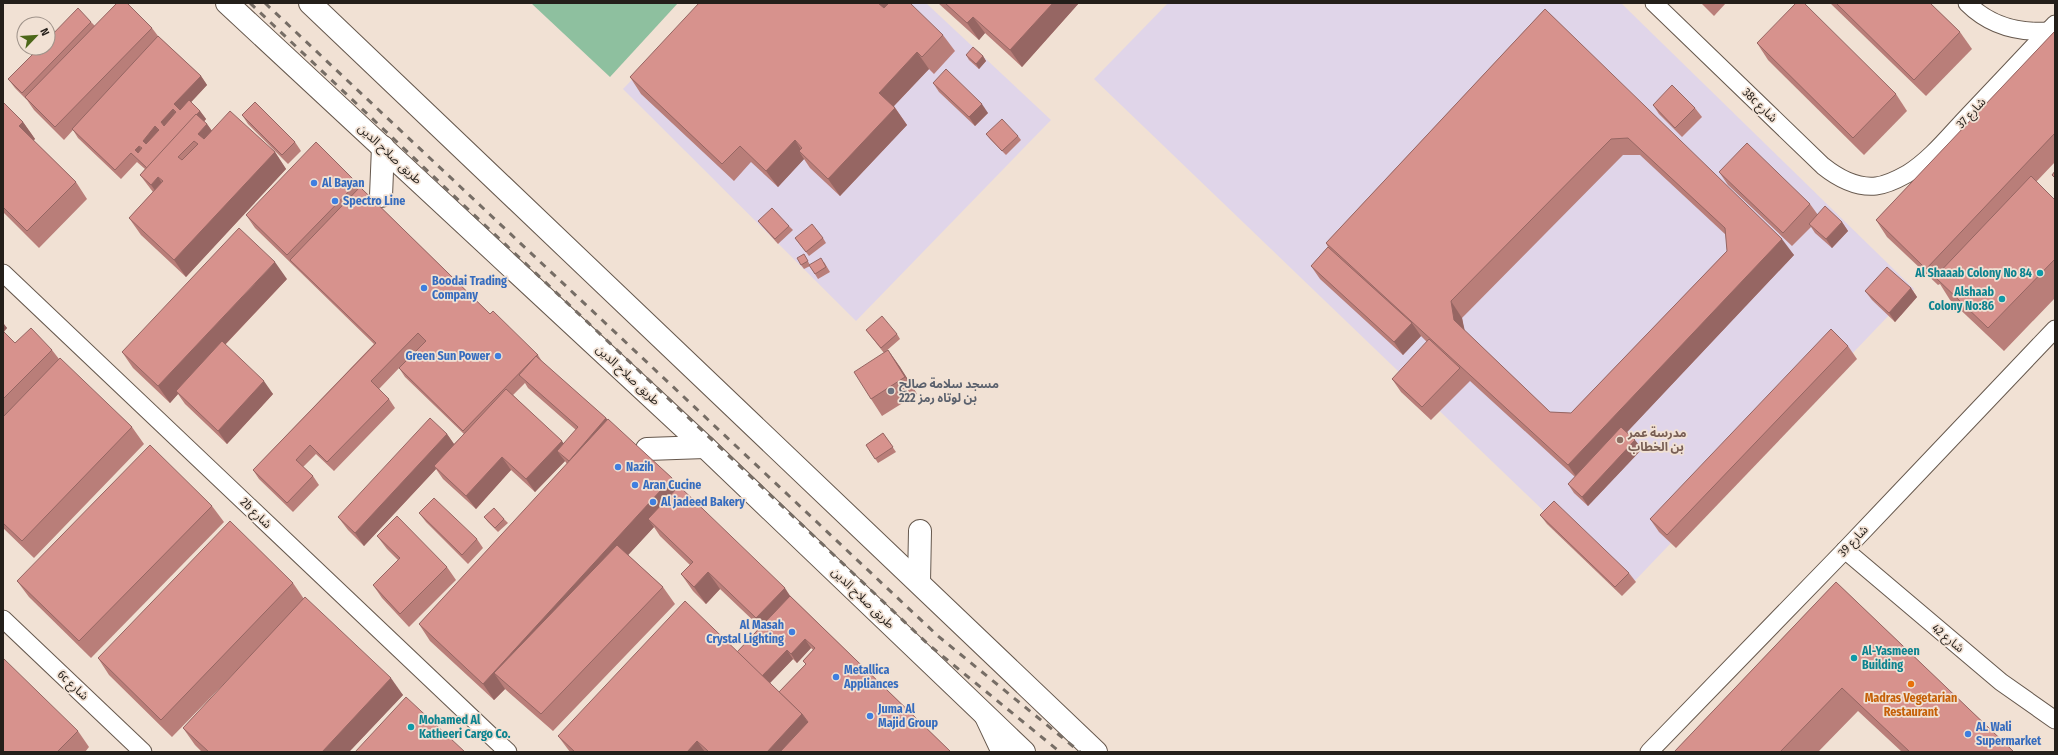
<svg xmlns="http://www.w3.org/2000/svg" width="2058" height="755" viewBox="0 0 2058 755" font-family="'Fira Sans Condensed','Noto Sans Arabic',sans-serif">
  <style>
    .education { fill: #e0d5e9 }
    .green { fill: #8ec09f }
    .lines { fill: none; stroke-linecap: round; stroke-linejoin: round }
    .street-casing { stroke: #66584d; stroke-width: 19 }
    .secondary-casing { stroke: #66584d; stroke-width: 24 }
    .street { stroke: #fff; stroke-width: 17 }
    .secondary { stroke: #fff; stroke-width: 22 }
    .rail { stroke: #766d65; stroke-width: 3; stroke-dasharray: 7 7; stroke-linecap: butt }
    .wall { fill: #b97e79; fill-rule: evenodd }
    .shaded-wall { fill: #966663 }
    .building { fill: #d7928d; stroke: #966663; fill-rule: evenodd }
    .shop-dot { fill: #3f7fe0; stroke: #f1e1d4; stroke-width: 1.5 }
    .culture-dot { fill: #0f9aa8; stroke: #f1e1d4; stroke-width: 1.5 }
    .worship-dot { fill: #6b7280; stroke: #f1e1d4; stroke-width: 1.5 }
    .education-dot { fill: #8d6e63; stroke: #f1e1d4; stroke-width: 1.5 }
    .food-dot { fill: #e8710a; stroke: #f1e1d4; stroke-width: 1.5 }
    .labels { text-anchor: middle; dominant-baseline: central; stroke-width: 3.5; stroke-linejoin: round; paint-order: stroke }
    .street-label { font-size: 12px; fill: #241f1a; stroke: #f1e1d4 }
    .shop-label { font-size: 12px; font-weight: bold; fill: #366cbe; stroke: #f1e1d4; text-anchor: start }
    .culture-label { font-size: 12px; font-weight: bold; fill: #0d838f; stroke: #f1e1d4; text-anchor: end }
    .worship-label { font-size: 12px; font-weight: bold; fill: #5b616d; stroke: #f1e1d4; text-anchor: start }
    .education-label { font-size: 12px; font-weight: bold; fill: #785e54; stroke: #f1e1d4; text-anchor: start }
    .food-label { font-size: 12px; font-weight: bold; fill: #c56008; stroke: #f1e1d4 }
  </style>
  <rect width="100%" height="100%" fill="#f1e1d4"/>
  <g class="education">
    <polygon points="706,3 926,3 1051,120 856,321 623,89"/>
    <polygon points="1168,3 1621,3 1914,289 1626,590 1094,79"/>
  </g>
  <polygon class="green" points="531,3 678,3 610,77"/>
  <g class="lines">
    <defs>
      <g id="street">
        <path d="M1654,3l169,163c15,12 33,22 53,20 10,-1 22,-7 31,-12 23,-14 42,-38 60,-57 29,-31 59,-62 88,-93"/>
        <path d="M1967,3c23,23 50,30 81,28"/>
        <polyline points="3,273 508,752"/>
        <polyline points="1845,550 2001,682 2055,720"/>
        <polyline points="3,619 143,752"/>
        <polyline points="983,716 1000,752"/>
        <polyline points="1649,752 1845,550 2055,329"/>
      </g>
      <g id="secondary">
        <polyline points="227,3 705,447 1024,752"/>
        <polyline points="310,3 1096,752"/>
        <polyline points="381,196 383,147"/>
        <polyline points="647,449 705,447"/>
        <polyline points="919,582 920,531"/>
      </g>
    </defs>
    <use href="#street" class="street-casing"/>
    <use href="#secondary" class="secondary-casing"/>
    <use href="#street" class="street"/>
    <use href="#secondary" class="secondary"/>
    <g class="rail">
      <polyline points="250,3 929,645 1060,752"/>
      <polyline points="265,3 938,636 1080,752"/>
    </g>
  </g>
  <g class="wall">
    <polygon points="938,3 1079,3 1022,67 985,33 979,40"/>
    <polygon points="1701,3 1726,3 1714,16"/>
    <polygon points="1830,3 1930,3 1960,32 1972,49 1926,96"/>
    <path d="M1545,9l249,246 -167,177 15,17 -54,57 -14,-13 -6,-9 7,-7 -105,-96 -39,39 -30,-28 -9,-13 35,-37 -6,-6 -18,19 -83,-76 -9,-13 17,-19 -2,-4zM1623,155h17l86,80 1,16 -156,162 -21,-1 -86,-82 -2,-12z"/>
    <polygon points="91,22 95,26 152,28 158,36 201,76 207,85 191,102 200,111 206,119 204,122 207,124 212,131 275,152 286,169 186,277 141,235 129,218 153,192 140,175 145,169 137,162 121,179 78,138 73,130 64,140 34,110 27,100 15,88 8,79"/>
    <polygon points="2055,31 2055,162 2036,182 2055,200 2055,298 2004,351 1950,300 1940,284 1938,285 1887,237 1876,220"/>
    <polygon points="943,35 955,51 934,74 929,69 894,106 907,125 840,196 810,168 804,159 778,187 751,162 734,181 641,94 630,77"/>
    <polygon points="1757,43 1896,94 1907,111 1864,155 1768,60"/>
    <polygon points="966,55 983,56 986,61 979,69 969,60"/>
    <polygon points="933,83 988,113 975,126 939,92"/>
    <polygon points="3,102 23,122 35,139 33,140 76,182 87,199 39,248 3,212"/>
    <polygon points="1653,105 1695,108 1702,117 1682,137 1659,114"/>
    <polygon points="242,115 295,142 301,151 288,164 248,124"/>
    <polygon points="986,134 1018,136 1021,140 1006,155 990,139"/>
    <polygon points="1719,172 1810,204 1818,215 1842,222 1848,231 1832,248 1815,233 1811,227 1792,246 1728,185"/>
    <path d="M357,183l3,4 130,127 48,41 5,8 63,55 66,60 6,9 273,265h-381l-12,-16 179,-84 23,-25 -40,-38 -14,15 -13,-13 -12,-17 9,-9 -30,-29 -6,-9 -26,28 35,32 12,17 -122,127 -48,-42 -11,11 -64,-59 -11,-17 148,-160 -2,-3 -30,31 -24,-22 -35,39 -33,-30 -7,-10 -72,77 -16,-16 -10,-13 109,-83 7,10 10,-10 -59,-57 -6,-9 25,-26 -45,47 10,10 6,9 -61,63 -18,-17 -13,13 10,9 6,9 -26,27 -34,-33 -6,-9 121,-126 -119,-116 -9,-13zM525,383l3,5 48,42 -12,14 -51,-49zM811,648l2,2 -10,11 3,3 -27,28 -9,-9 23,-24 4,4z"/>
    <polygon points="758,221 789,226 793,230 778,244 762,226"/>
    <polygon points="795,238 823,238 826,243 809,256"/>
    <polygon points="804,254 810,265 824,262 830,272 818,279 810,266 804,269 801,265"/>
    <polygon points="287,279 225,345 273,394 227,444 185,404 178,394 170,403 133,368 122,352"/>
    <polygon points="1911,288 1917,297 1895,322 1872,300 1865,291"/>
    <polygon points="3,323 7,328 4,332 15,343 52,350 59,359 132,427 144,444 34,558 3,528"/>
    <polygon points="866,330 897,334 900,339 885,352 888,350 900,367 917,394 882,416 871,399 884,353"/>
    <polygon points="1848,346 1857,359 1676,548 1659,532 1650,519"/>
    <polygon points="883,433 896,452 878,463 866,445"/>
    <polygon points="212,506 224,522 91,658 29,597 17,581"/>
    <polygon points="419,513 477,539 483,548 468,564 426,522"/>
    <polygon points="1540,515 1629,573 1636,582 1622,596 1547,524"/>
    <polygon points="484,517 504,519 508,523 498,532 488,522"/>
    <polygon points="377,536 447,567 456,580 409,627 382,598 373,585 398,560 387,549"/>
    <polygon points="1836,582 2014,752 1902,752 1858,711 1818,752 1674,752"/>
    <polygon points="293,583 304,599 403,695 349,752 202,752 195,745 183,728 251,656 172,737 109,675 98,658"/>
    <polygon points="78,731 89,747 85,752 3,752"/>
  </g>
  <g class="shaded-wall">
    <polygon points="877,3 895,3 887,17"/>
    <polygon points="1053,3 1079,3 1022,67 1010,50"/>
    <polygon points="973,17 985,33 979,40 967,23"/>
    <polygon points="917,52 929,69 891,109 879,93"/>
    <polygon points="983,56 986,61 979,69 976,64"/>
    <polygon points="201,76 207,85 181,113 174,104"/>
    <polygon points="982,104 988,113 975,126 969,117"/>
    <polygon points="895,108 907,125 840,196 828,179"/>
    <polygon points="173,109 179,118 167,131 161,122"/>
    <polygon points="200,111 206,119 153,177 147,168"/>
    <polygon points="23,122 35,139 31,143 19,126"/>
    <polygon points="207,124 219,141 210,151 198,134"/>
    <polygon points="155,126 162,135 149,150 143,141"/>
    <polygon points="795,140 806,157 799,151 804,159 778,187 766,171"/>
    <polygon points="139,146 145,155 141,159 135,150"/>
    <polygon points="275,152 286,169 186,277 174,260"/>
    <polygon points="158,177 170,194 163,201 151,185"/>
    <polygon points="1842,222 1848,231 1832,248 1826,239"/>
    <polygon points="1782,239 1794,255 1580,482 1568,465"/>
    <polygon points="275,262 287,279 179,393 176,391 178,394 170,403 158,386"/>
    <polygon points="1911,288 1917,297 1895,322 1889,313"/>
    <polygon points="1451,301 1462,318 1466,336 1454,320"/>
    <polygon points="3,323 7,328 3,332"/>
    <polygon points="1412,323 1421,336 1403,355 1394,342"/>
    <polygon points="888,350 900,367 917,394 905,377"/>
    <polygon points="264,381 273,394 227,444 218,431"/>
    <polygon points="606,418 616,431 569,461"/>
    <polygon points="447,434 456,447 434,466 436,469 364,546 355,533"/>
    <polygon points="1635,440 1642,449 1588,506 1582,497"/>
    <polygon points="562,441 571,454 557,451 565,461 535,492 526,479"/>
    <polygon points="502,457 511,470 476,509 466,496"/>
    <polygon points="672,478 684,495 648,519 654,527 508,685 494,673 505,689 494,700 483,684"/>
    <polygon points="708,572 720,589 706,604 694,587"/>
    <polygon points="785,588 796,605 768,635 756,618"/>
    <polygon points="805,639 811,648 797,663 791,654"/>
    <polygon points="787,650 793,659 767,686 761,677"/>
    <polygon points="391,678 403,695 349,752 322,752"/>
    <polygon points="802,714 814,731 794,752 767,752"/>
    <polygon points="697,741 705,752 687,752"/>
  </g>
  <g class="building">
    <polygon points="117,3 127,3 152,28 55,127 25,97"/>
    <polygon points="699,3 878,3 884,8 889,3 910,3 943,35 922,57 917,52 879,93 895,108 828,179 799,151 802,148 795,140 766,171 740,146 722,164 630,77"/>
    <polygon points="945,3 1053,3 1010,50 973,17 967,23"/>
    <polygon points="1796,3 1804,3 1896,94 1853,138 1757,43"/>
    <polygon points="1836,3 1930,3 1960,32 1914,80"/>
    <polygon points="78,8 91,22 22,93 8,79 39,48 48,48 48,39"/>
    <path d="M1545,9l237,230 -214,226 -242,-222zM1628,138l97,90 2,23 -156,162 -21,-1 -96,-92 -3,-19 160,-162z"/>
    <polygon points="2055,31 2055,133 1926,269 1876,220"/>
    <path d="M158,36l43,40 -27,28 6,6 9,-10 11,11 -53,57 -16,-15 -16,17 -43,-41zM173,109l3,3 -12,14 -3,-4zM155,126l4,4 -13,14 -3,-3zM139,146l3,2 -4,5 -3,-3z"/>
    <polygon points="973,47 983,56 976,64 966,55"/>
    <polygon points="946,69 982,104 969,117 933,83"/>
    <polygon points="1672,85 1695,108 1675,128 1653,105"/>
    <polygon points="3,102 23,122 19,126 76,182 27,231 3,207"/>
    <polygon points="255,102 295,142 282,155 242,115"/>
    <path d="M230,111l45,41 -101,108 -45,-42 34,-37 -5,-4 -7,8 -11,-10 56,-61 11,10 -9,10 6,5zM194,141l4,3 -16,16 -4,-3z"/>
    <polygon points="1002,119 1018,136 1002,151 986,134"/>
    <polygon points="316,142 357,183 287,255 246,215"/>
    <polygon points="1747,143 1810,204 1783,233 1719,172"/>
    <polygon points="2055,171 2055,178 2052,175"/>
    <polygon points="2031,176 2055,200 2055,259 1988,328 1935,277"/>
    <polygon points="360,187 490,314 493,311 538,355 536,356 463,431 399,368 426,341 418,333 371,381 389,399 327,462 310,445 296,460 313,476 287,503 253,470 376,343 290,260"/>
    <polygon points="1825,206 1842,222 1826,239 1809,224"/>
    <polygon points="772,208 789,226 775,239 758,221"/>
    <polygon points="812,224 823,238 806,252 795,238"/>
    <polygon points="239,228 275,262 158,386 122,352"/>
    <polygon points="1328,247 1412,323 1394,342 1311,266"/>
    <polygon points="804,254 808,261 801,265 797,258"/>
    <polygon points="821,258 826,267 815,274 809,265"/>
    <polygon points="1887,267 1911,288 1889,313 1865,291"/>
    <polygon points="882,316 897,334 881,348 866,330"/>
    <polygon points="31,328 52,350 3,399 3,331 15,343"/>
    <polygon points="1831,329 1848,346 1667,535 1650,519"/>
    <polygon points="1429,339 1460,368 1422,407 1392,379"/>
    <polygon points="222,341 264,381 218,431 176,391"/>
    <polygon points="888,350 905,377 871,399 854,372"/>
    <polygon points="536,356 606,418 569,461 557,451 578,427 519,375"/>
    <polygon points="60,358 132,427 22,541 3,523 3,417"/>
    <polygon points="506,389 562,441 526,479 502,457 466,496 434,466"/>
    <polygon points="430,418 447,434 355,533 338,517"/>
    <polygon points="608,419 672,478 483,684 419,624"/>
    <polygon points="1621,427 1635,440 1582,497 1568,484"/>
    <polygon points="883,433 893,447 875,459 866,445"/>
    <polygon points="150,445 212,506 79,641 17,581"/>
    <polygon points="679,486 785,588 756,618 708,572 694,587 681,574 693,562 648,519"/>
    <polygon points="434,498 477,539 462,555 419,513"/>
    <polygon points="1554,501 1629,573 1615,587 1540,515"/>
    <polygon points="494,508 504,519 495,528 484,517"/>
    <polygon points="397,516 447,567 400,614 373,585 400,558 377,536"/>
    <polygon points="230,521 293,583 161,720 98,658"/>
    <polygon points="617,545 663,587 541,714 494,673"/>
    <polygon points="1836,582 2013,751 2012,752 1910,752 1842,688 1780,752 1674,752"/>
    <polygon points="790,596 951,752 780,752 808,722 802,714 779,692 806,664 803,661 815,648 805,639 791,654 787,650 762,676 737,652"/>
    <polygon points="305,597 391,678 322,752 209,752 183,728"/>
    <polygon points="685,601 802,714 767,752 708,752 708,751 697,741 687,752 575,752 558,736"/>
    <polygon points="3,658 78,731 57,752 3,752"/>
    <polygon points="406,697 465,752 355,752"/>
  </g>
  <g class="shop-dot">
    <circle cx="314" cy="183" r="4"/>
    <circle cx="335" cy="201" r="4"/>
    <circle cx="424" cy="288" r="4"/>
    <circle cx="498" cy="356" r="4"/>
    <circle cx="618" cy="467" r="4"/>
    <circle cx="635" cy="485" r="4"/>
    <circle cx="653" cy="502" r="4"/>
    <circle cx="792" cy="632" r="4"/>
    <circle cx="836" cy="677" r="4"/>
    <circle cx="870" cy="716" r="4"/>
    <circle cx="1968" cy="734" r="4"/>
  </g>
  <g class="culture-dot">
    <circle cx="2040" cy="273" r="4"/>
    <circle cx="2002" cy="299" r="4"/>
    <circle cx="1854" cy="658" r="4"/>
    <circle cx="411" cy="727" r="4"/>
  </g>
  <circle class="worship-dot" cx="891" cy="391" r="4"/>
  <circle class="education-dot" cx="1620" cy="440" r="4"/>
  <circle class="food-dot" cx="1911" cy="684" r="4"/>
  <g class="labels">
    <g class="street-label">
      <text transform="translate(1760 105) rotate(44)">38c شارع</text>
      <text transform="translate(1971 113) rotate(-47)">شارع 37</text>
      <text transform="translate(390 154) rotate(43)">طريق صلاح الدين</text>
      <text transform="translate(628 375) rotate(43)">طريق صلاح الدين</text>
      <text transform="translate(256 513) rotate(44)">2b شارع</text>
      <text transform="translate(1853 541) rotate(-47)">شارع 39</text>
      <text transform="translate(863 598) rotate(44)">طريق صلاح الدين</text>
      <text transform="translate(1948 638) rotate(39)">شارع 42</text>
      <text transform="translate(73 685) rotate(43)">6c شارع</text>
    </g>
    <g class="shop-label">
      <text x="322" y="183">Al Bayan</text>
      <text x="343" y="201">Spectro Line</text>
      <text x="432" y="281">Boodai Trading<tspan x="432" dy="14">Company</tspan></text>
      <text x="490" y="356" text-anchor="end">Green Sun Power</text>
      <text x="626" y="467">Nazih</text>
      <text x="643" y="485">Aran Cucine</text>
      <text x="661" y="502">Al jadeed Bakery</text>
      <text x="784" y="625" text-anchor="end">Al Masah<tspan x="784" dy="14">Crystal Lighting</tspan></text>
      <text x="844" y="670">Metallica<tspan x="844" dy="14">Appliances</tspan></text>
      <text x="878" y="709">Juma Al<tspan x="878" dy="14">Majid Group</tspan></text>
      <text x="1976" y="727">AL Wali<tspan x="1976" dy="14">Supermarket</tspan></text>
    </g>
    <g class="culture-label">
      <text x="2032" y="273">Al Shaaab Colony No 84</text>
      <text x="1994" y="292">Alshaab<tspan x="1994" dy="14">Colony No:86</tspan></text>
      <text x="1862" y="651" text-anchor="start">Al-Yasmeen<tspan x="1862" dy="14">Building</tspan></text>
      <text x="419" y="720" text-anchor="start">Mohamed Al<tspan x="419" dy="14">Katheeri Cargo Co.</tspan></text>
    </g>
    <g class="worship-label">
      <text x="899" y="384">مسجد سلامة صالح<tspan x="899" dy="14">بن لوتاه رمز 222</tspan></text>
    </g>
    <g class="education-label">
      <text x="1628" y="433">مدرسة عمر<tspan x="1628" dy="14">بن الخطاب</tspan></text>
    </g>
    <g class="food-label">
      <text x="1911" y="698">Madras Vegetarian<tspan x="1911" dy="14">Restaurant</tspan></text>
    </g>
  </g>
  <rect width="2058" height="755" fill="none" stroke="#241f1a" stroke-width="8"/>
  <g transform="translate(36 36) rotate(65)"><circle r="19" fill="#f1e1d4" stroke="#9f938a"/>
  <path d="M0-3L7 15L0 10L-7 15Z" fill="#4c6719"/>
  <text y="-6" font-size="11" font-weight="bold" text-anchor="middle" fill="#241f1a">N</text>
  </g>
</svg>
